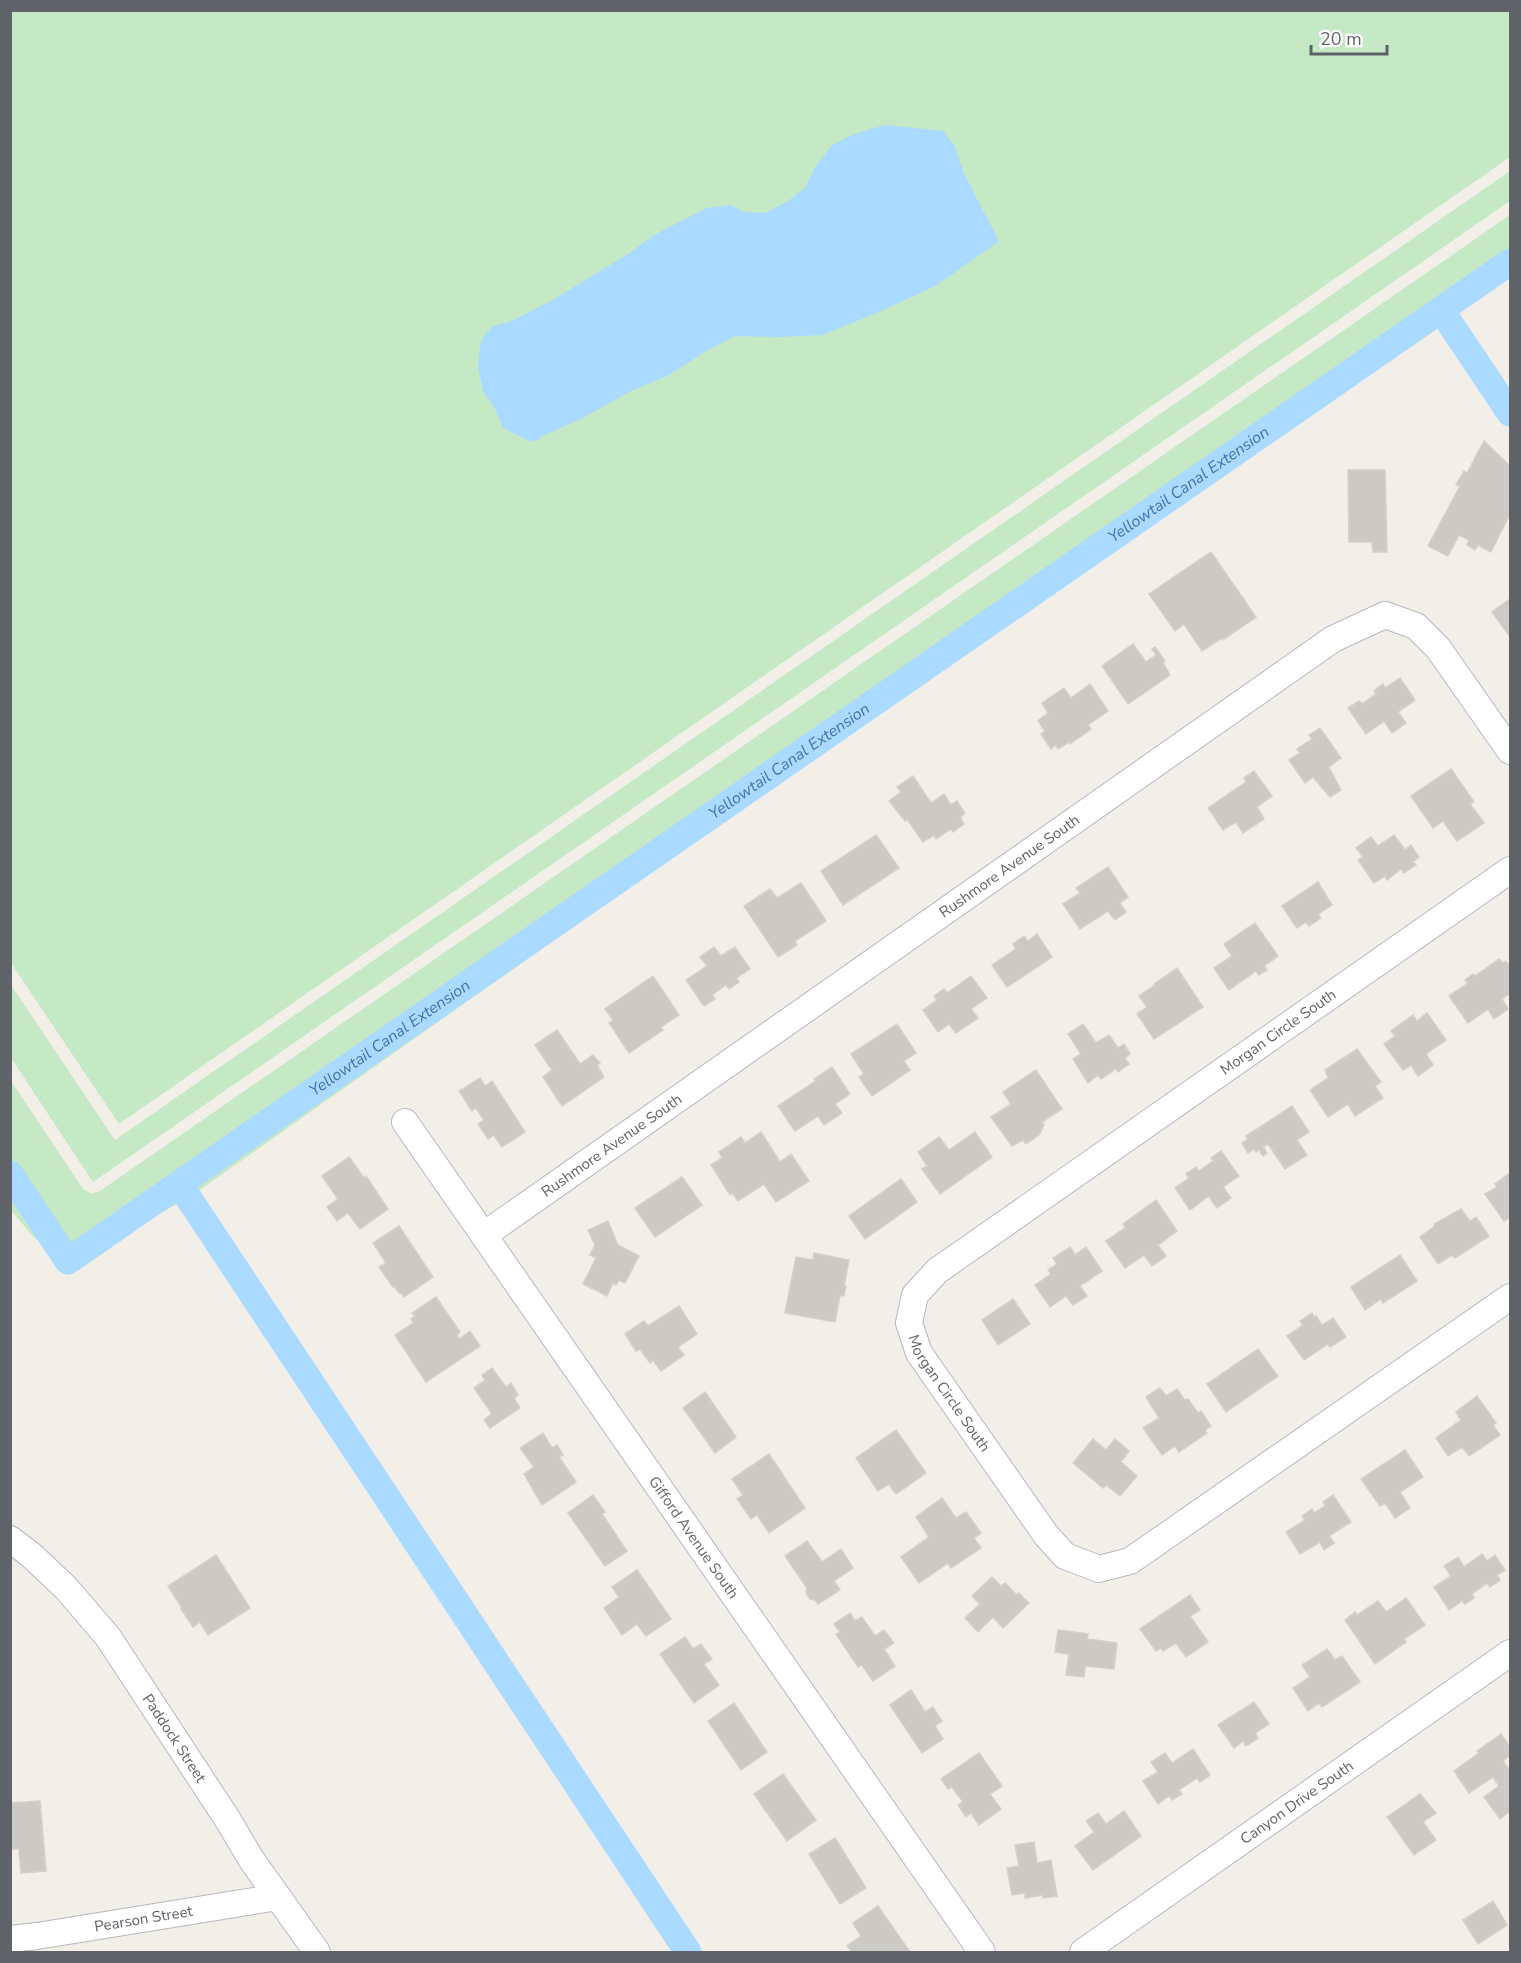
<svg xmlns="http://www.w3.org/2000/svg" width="1521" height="1963" viewBox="0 0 1521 1963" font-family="'Nunito Sans',sans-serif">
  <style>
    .green { fill: #c5e8c5 }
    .water { fill: #aadaff }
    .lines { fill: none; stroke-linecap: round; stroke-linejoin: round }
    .canal { stroke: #aadaff; stroke-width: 27 }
    .building { fill: #cccac5; stroke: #d6d1c6; stroke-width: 1.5 }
    .street-casing { stroke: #b5b8bc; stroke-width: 28 }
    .street { stroke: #fff; stroke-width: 26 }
    .labels { text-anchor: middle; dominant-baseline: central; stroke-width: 6; stroke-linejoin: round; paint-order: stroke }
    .street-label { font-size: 15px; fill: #5f6368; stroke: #fff }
    .water-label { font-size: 16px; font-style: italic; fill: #4174aa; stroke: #fff }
  </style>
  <rect width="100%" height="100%" fill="#f1efe8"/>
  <g class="green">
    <polygon points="10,11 1510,11 1510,157 119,1124 11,963"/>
    <polygon points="1510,171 1510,201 93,1182 11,1058 11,985 115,1140"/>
    <polygon points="1510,215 1510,267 191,1196 89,1254 57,1253 43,1246 30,1233 11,1210 11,1081 83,1189 92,1194 100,1191"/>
  </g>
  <polygon class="water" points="885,125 943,131 955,147 964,174 999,241 937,285 877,313 822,335 780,337 735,336 706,351 669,375 629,392 581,419 540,437 539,440 529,441 503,428 495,409 483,391 478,366 481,340 493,326 512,321 551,301 628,254 656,234 707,208 731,205 744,212 765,213 788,201 805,188 815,167 832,145 852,135"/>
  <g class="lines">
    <g class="canal">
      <polyline points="1441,310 1510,413"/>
      <path id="s1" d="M10,1174l58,87 1442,-999"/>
      <polyline points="180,1185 688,1952"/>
    </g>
  </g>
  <g class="building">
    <polygon points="1484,441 1510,466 1510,514 1491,552 1478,545 1475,550 1467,545 1469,540 1459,535 1448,556 1428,546 1460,486 1456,485 1464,471 1467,473"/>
    <polygon points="1348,470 1385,470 1387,552 1373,552 1372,542 1349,542"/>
    <polygon points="1211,552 1256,617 1223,640 1222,638 1202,651 1184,624 1175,631 1149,594"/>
    <polygon points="1510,599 1510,637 1492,612"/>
    <polygon points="1133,644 1146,662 1156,655 1152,649 1155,647 1165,661 1163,663 1170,675 1128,704 1102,666"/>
    <polygon points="1400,678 1415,700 1398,712 1406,723 1392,733 1384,721 1366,734 1348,708 1359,701 1362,704 1376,694 1374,691 1383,684 1385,688"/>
    <polygon points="1090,684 1108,711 1088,725 1091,729 1070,744 1069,742 1058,749 1055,745 1051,749 1041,734 1045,731 1038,721 1048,713 1042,703 1064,688 1071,698"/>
    <polygon points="1320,728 1341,758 1329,767 1341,790 1330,797 1313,777 1305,783 1289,760 1300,753 1297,749 1312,739 1309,735"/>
    <polygon points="1451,769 1474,802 1470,804 1484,823 1457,841 1443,821 1433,828 1411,796"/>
    <polygon points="1254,771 1272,796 1257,807 1264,819 1243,833 1236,822 1223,830 1208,808 1246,782 1244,778"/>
    <polygon points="913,776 931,803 944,794 951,805 957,801 965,813 960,817 964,824 953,832 951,829 936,839 934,835 923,842 907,819 905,821 889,801 901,792 897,787"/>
    <polygon points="876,835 899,868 843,905 821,871"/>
    <polygon points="1394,835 1405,850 1411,845 1419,857 1413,862 1416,865 1404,873 1401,869 1387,880 1385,876 1374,883 1358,860 1363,857 1356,848 1371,837 1378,846"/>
    <polygon points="1108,867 1128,897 1120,903 1126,912 1115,920 1108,911 1080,929 1063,904 1080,893 1076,888"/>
    <polygon points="1318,882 1332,905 1318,914 1321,918 1309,926 1306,922 1297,928 1282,906"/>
    <polygon points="801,883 826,921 795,941 797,945 778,957 744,906 770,889 777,898"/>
    <polygon points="1255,923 1278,956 1264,966 1267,970 1259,975 1256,971 1229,990 1214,968 1232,956 1224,944"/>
    <polygon points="1037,934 1052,957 1007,987 992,965 1016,949 1013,944 1024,936 1028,941"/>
    <polygon points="714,947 721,956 735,947 750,969 736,978 739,982 729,989 726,985 712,995 715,999 704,1006 686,980 707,966 700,957"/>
    <polygon points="1499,959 1503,963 1506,961 1510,967 1510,993 1502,999 1508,1009 1494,1019 1488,1009 1468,1023 1449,996 1468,983 1465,980 1473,974 1475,976"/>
    <polygon points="1177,968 1203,1007 1154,1039 1137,1014 1147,1007 1139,996 1155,985 1154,984"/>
    <polygon points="653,976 679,1015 661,1027 663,1030 629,1053 609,1023 613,1020 605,1009"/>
    <polygon points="971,976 987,998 971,1009 978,1018 956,1033 949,1024 938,1032 923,1010 937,1000 934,996 944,989 947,993"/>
    <polygon points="1427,1013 1446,1040 1426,1054 1433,1065 1418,1076 1411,1065 1403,1070 1384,1044 1395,1036 1391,1031 1413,1015 1417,1021"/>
    <polygon points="897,1024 916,1053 904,1061 910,1070 872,1096 859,1077 864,1074 851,1054"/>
    <polygon points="1083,1024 1096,1043 1109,1035 1118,1048 1124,1044 1130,1054 1125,1058 1129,1064 1118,1072 1116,1069 1101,1079 1098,1075 1088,1083 1073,1059 1081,1054 1068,1034"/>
    <polygon points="557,1030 580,1064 593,1055 600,1063 597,1065 604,1077 562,1106 543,1077 552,1070 535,1045"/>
    <polygon points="1357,1049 1381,1082 1375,1086 1383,1098 1355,1116 1348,1104 1328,1117 1310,1090 1328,1078 1325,1070"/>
    <polygon points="832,1067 850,1094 835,1104 842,1113 824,1125 818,1116 795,1131 778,1106 816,1081 814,1079"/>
    <polygon points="1036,1070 1062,1109 1042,1122 1044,1125 1039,1135 1026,1144 1023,1140 1012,1146 991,1117 1011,1104 1003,1092"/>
    <polygon points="480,1078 485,1086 492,1081 525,1132 502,1147 494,1135 488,1139 478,1124 484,1120 476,1108 472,1111 459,1091"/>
    <polygon points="1292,1106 1309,1132 1297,1140 1307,1155 1285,1169 1268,1144 1263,1147 1267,1153 1263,1156 1259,1150 1256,1152 1254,1149 1248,1153 1242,1143 1248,1139 1246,1136"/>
    <polygon points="761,1132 780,1162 791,1154 809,1181 776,1202 764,1184 738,1201 732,1193 730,1195 711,1165 722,1158 719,1152 741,1137 745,1143"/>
    <polygon points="975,1132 992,1157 940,1194 922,1169 927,1166 918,1152 939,1137 949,1150"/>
    <polygon points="1221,1151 1239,1176 1223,1187 1231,1198 1217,1208 1209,1196 1190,1210 1175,1188 1189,1178 1186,1174 1196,1167 1199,1171 1213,1161 1211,1158"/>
    <polygon points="349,1157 364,1178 366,1176 388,1209 360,1229 348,1213 337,1221 327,1207 338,1199 322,1176"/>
    <polygon points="1510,1173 1510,1217 1504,1221 1485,1194 1497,1187 1495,1184"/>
    <polygon points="682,1177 702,1205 655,1237 635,1208"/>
    <polygon points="901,1179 917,1202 865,1239 849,1216"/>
    <polygon points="1156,1200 1177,1231 1158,1245 1166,1256 1152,1266 1144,1255 1125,1268 1106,1241 1125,1228 1123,1224"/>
    <polygon points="1461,1209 1470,1221 1476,1217 1489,1236 1455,1258 1452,1255 1438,1264 1420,1237 1435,1226 1434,1224"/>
    <polygon points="608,1221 618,1245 639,1256 625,1283 619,1280 616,1285 613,1283 607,1296 583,1284 596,1258 590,1255 595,1245 588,1230"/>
    <polygon points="399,1226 433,1277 404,1297 402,1293 400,1294 394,1286 393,1287 379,1267 386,1263 373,1243"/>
    <polygon points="1070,1247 1075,1255 1086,1247 1102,1271 1080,1286 1087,1296 1073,1305 1066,1296 1050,1307 1035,1285 1051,1274 1048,1270 1057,1264 1053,1258"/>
    <polygon points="814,1253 849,1260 844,1286 846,1286 844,1296 840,1295 835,1322 785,1313 796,1257 813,1260"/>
    <polygon points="1400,1255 1417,1281 1383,1303 1381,1299 1365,1310 1351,1287"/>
    <polygon points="436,1297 460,1332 457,1335 459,1339 470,1331 480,1346 426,1382 395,1335 413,1323 411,1319 415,1316 412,1313"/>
    <polygon points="1013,1299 1030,1324 998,1345 982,1320"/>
    <polygon points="679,1306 697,1334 678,1347 684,1355 661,1371 653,1360 650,1363 640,1349 636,1351 625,1334 644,1321 648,1326"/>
    <polygon points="1312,1313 1314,1317 1316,1316 1322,1325 1333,1318 1346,1337 1330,1347 1328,1344 1304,1360 1287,1336 1303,1325 1300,1321"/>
    <polygon points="1258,1349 1278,1376 1226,1412 1207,1384"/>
    <polygon points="492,1368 506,1387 511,1383 518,1395 514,1398 520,1408 490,1428 484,1420 492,1414 474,1388 485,1380 482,1375"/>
    <polygon points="1160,1388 1166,1396 1177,1389 1185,1400 1188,1399 1198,1413 1201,1411 1211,1426 1205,1430 1207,1433 1179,1452 1175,1446 1162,1455 1143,1428 1159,1418 1146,1397"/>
    <polygon points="705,1392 736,1437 715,1453 683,1408"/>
    <polygon points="1477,1396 1496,1423 1493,1425 1500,1435 1469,1456 1462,1447 1448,1456 1436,1438 1461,1420 1456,1412"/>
    <polygon points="896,1430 926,1473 896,1494 889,1484 878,1491 856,1458"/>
    <polygon points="543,1433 552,1448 557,1445 563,1455 559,1457 576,1482 542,1505 524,1474 534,1467 520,1448"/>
    <polygon points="1093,1439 1106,1450 1115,1439 1129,1451 1121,1462 1137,1476 1120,1496 1106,1485 1103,1488 1073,1463"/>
    <polygon points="1405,1450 1423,1477 1400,1492 1410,1508 1395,1518 1385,1503 1380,1506 1361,1479"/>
    <polygon points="769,1454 805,1508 769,1533 757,1515 751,1519 737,1499 743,1495 732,1479"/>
    <polygon points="593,1495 605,1512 602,1514 627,1551 605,1566 568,1513"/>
    <polygon points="1333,1495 1351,1522 1329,1536 1334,1543 1324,1550 1320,1542 1300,1554 1286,1532 1305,1520 1302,1516 1312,1509 1314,1513 1325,1506 1323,1502"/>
    <polygon points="942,1498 956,1518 966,1512 981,1533 974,1538 981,1548 951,1568 948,1563 919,1583 901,1557 929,1537 916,1517"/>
    <polygon points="807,1541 822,1562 841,1549 853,1568 834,1581 840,1590 818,1604 815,1600 810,1599 806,1593 807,1588 785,1556"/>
    <polygon points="1482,1554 1487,1561 1495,1555 1505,1570 1497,1575 1500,1580 1490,1587 1487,1583 1472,1594 1474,1598 1465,1604 1462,1601 1449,1610 1434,1587 1451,1576 1444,1566 1458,1557 1464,1567"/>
    <polygon points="216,1555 250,1608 208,1635 200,1622 193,1627 181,1609 182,1608 168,1586"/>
    <polygon points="637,1570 671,1619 646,1636 637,1624 622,1635 604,1608 619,1597 612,1587"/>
    <polygon points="992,1577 1001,1586 1005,1583 1017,1595 1019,1593 1029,1603 1003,1628 993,1617 978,1632 965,1618 980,1604 972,1596"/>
    <polygon points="1190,1595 1200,1610 1190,1616 1208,1642 1186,1657 1176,1643 1163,1651 1161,1648 1156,1651 1140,1629"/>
    <polygon points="1406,1598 1425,1625 1404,1639 1406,1642 1375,1664 1345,1620 1355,1612 1357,1615 1378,1601 1386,1612"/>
    <polygon points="850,1613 855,1621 862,1617 875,1636 884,1630 894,1643 884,1649 895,1666 873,1681 862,1665 858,1667 836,1634 840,1632 834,1624"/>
    <polygon points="1058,1630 1088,1634 1087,1639 1117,1643 1114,1669 1085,1666 1084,1677 1066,1675 1069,1654 1055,1652"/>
    <polygon points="685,1637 693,1649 701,1644 712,1659 704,1664 719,1685 694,1703 660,1654"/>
    <polygon points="1327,1649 1335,1660 1342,1656 1360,1682 1322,1707 1319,1703 1308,1711 1293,1688 1310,1677 1302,1665"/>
    <polygon points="911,1690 925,1712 933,1707 942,1721 935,1726 943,1739 922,1753 890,1705"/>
    <polygon points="1254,1702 1269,1724 1255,1733 1258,1738 1246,1746 1243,1741 1234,1748 1218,1725"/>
    <polygon points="734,1703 767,1752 741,1770 708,1721"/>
    <polygon points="1501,1734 1510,1747 1510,1755 1503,1761 1510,1771 1510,1811 1500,1819 1484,1797 1499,1786 1493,1777 1469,1793 1454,1771 1479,1753 1477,1751"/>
    <polygon points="1193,1749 1210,1775 1200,1782 1197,1778 1179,1790 1182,1794 1172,1800 1169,1796 1158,1804 1143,1781 1158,1772 1151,1762 1165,1753 1172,1763"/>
    <polygon points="979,1753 1002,1786 990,1794 1001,1809 979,1825 971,1813 966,1817 958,1805 963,1802 952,1787 948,1789 941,1779"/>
    <polygon points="783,1774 816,1820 787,1841 754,1794"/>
    <polygon points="1420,1794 1436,1813 1423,1822 1436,1840 1414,1855 1387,1817"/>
    <polygon points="40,1801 46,1871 21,1873 19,1849 11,1849 10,1856 10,1803"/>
    <polygon points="1124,1811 1141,1836 1093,1870 1075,1846 1094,1832 1086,1821 1098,1813 1106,1824"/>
    <polygon points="835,1838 866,1888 840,1904 809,1854"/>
    <polygon points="1034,1842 1037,1863 1051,1860 1057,1896 1043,1898 1043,1895 1025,1898 1025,1893 1012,1895 1007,1868 1019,1866 1015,1845"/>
    <polygon points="1493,1901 1507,1925 1478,1944 1463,1920"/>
    <polygon points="878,1906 910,1952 852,1952 847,1946 861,1936 853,1923"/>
  </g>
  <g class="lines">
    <defs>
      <g id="street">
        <path id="s2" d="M1510,870l-573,401 -22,24 -6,28 10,30 127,182 19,21 34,13 31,-8 380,-264"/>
        <path id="s3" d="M405,1122l577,830"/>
        <path id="s4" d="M484,1235l849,-596 52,-24 31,11 22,22 72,103"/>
        <path id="s5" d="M10,1539l21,16 35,33 42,49 120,183 23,39 66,93"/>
        <path id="s6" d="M10,1939l27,-3 241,-39"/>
        <path id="s7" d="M1083,1952l427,-299"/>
      </g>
    </defs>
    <use href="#street" class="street-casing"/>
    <use href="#street" class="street"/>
  </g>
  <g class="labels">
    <g class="street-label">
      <text stroke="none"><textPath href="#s4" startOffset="642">Rushmore Avenue South</textPath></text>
      <text transform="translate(1278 1032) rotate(-35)">Morgan Circle South</text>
      <text stroke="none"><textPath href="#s4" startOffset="156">Rushmore Avenue South</textPath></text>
      <text stroke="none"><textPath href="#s2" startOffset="842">Morgan Circle South</textPath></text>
      <text stroke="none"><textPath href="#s3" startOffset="506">Gifford Avenue South</textPath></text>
      <text stroke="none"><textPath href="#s5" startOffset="260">Paddock Street</textPath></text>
      <text stroke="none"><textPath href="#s7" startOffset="261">Canyon Drive South</textPath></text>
      <text stroke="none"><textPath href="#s6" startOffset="135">Pearson Street</textPath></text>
    </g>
    <g class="water-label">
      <text stroke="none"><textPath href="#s1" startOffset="1468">Yellowtail Canal Extension</textPath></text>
      <text stroke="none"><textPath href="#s1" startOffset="982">Yellowtail Canal Extension</textPath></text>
      <text stroke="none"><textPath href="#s1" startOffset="496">Yellowtail Canal Extension</textPath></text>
    </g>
  </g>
  <rect width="1521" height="1963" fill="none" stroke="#5f6368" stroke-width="24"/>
  <path d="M1311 45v9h76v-9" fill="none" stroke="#5f6368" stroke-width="3"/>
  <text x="1320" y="45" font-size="18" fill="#5f6368" stroke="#ffffff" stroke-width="4.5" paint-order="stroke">20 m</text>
</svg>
